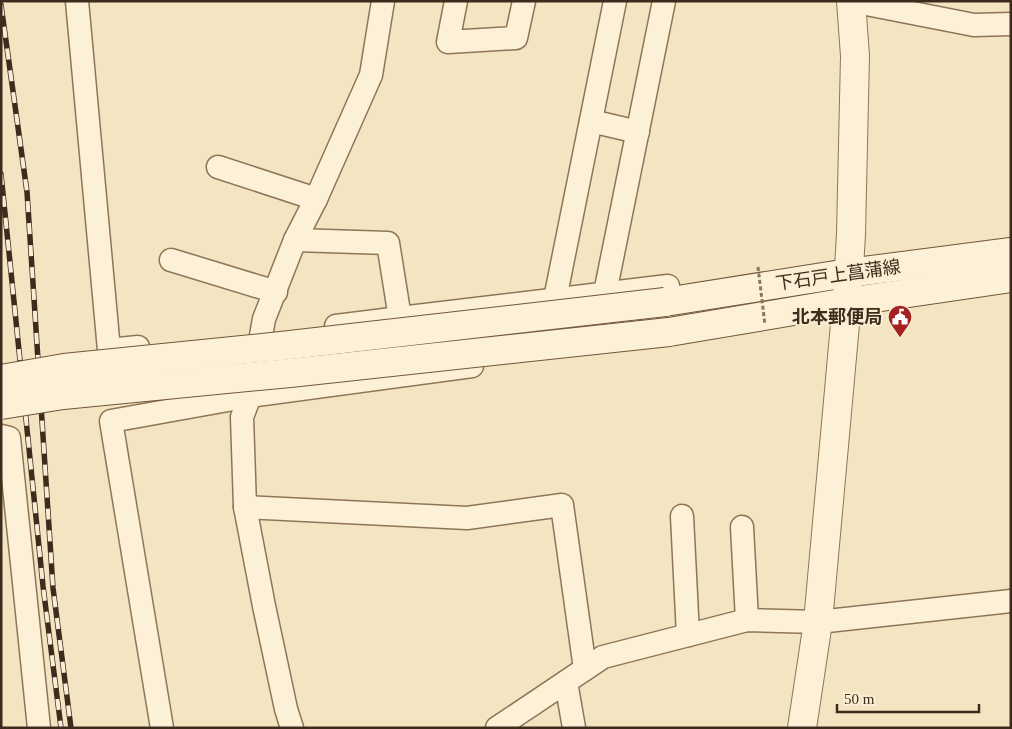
<svg xmlns="http://www.w3.org/2000/svg" width="1012" height="729" viewBox="0 0 1012 729" font-family="'Times New Roman','Noto Sans JP',serif">
  <style>
    .lines { fill: none; stroke-linecap: round; stroke-linejoin: round }
    .minor-casing { stroke: #8f7557; stroke-width: 25 }
    .tertiary-casing { stroke: #8f7557; stroke-width: 30 }
    .secondary-casing { stroke: #71563a; stroke-width: 30 }
    .minor { stroke: #fcf1d7; stroke-width: 22 }
    .tertiary { stroke: #fcf1d7; stroke-width: 28 }
    .secondary { stroke: #fcf1d7; stroke-width: 28 }
    .rail-casing { stroke: #3d2c1d; stroke-width: 5.5 }
    .rail { stroke: #f9eed3; stroke-width: 4; stroke-dasharray: 11; stroke-linecap: butt }
    .secondary-bridge-casing { stroke: #71563a; stroke-width: 30; stroke-linecap: butt }
    .path-bridge { stroke: #8f7557; stroke-width: 3; stroke-dasharray: 4 2.5; stroke-linecap: butt }
    .secondary-bridge { stroke: #fcf1d7; stroke-width: 28 }
    .labels { text-anchor: middle; dominant-baseline: central; stroke-width: 4; stroke-linejoin: round; paint-order: stroke }
    .street-label { font-size: 18px; fill: #3d2c1d; stroke: #f9eed3 }
    .poi-label { font-size: 18px; font-weight: bold; fill: #3d2c1d; stroke: #f9eed3; text-anchor: end }
  </style>
  <rect width="100%" height="100%" fill="#f3e4c2"/>
  <g class="lines">
    <defs>
      <g id="minor">
        <polyline points="77,1 109,350 138,347"/>
        <polyline points="456,1 448,42 516,38 524,1"/>
        <polyline points="851,1 974,25 1011,24"/>
        <polyline points="591,121 638,132"/>
        <polyline points="218,167 316,199"/>
        <polyline points="295,240 388,243 400,318 336,326"/>
        <polyline points="171,260 276,292"/>
        <polyline points="605,293 664,1"/>
        <polyline points="555,299 615,1"/>
        <polyline points="400,318 668,286"/>
        <polyline points="1,436 9,438 39,728"/>
        <polyline points="245,507 467,518 562,505 585,669"/>
        <polyline points="682,516 688,635"/>
        <polyline points="742,527 747,620"/>
        <polyline points="566,682 574,728"/>
        <polyline points="162,728 111,421 250,396 472,366"/>
        <polyline points="292,728 286,709 264,606 245,507 242,417 250,396 264,319 295,240 316,199 371,75 383,1"/>
        <polyline points="497,728 603,657 747,620 818,622 1011,601"/>
      </g>
      <polyline id="tertiary" points="802,728 818,622 847,302 851,234 855,56 851,1"/>
      <g id="secondary">
        <polyline points="665,302 848,273 1011,252"/>
        <polyline points="669,332 847,302 1011,278"/>
      </g>
    </defs>
    <use href="#minor" class="minor-casing"/>
    <use href="#tertiary" class="tertiary-casing"/>
    <use href="#secondary" class="secondary-casing"/>
    <use href="#minor" class="minor"/>
    <use href="#tertiary" class="tertiary"/>
    <use href="#secondary" class="secondary"/>
    <defs>
      <g id="rail">
        <polyline points="1,5 27,192 53,588 71,728"/>
        <polyline points="1,174 43,586 61,728"/>
      </g>
    </defs>
    <use href="#rail" class="rail-casing"/>
    <use href="#rail" class="rail"/>
    <defs>
      <g id="secondary-bridge">
        <polyline points="1,379 64,368 281,346 665,302"/>
        <polyline points="1,405 63,395 290,373 669,332"/>
      </g>
    </defs>
    <use href="#secondary-bridge" class="secondary-bridge-casing"/>
    <polyline class="path-bridge" points="758,267 765,325"/>
    <use href="#secondary-bridge" class="secondary-bridge"/>
  </g>
  <defs>
    <symbol id="civic-pin" viewBox="-11 -11 22 30"><path d="M0 17L-7.5 6A9.5 9.5 0 1 1 7.5 6Z" fill="#a52021" stroke="#f9eed3"/><path d="M-.6-6.5H3V-4.5H.6V-3L4-1V1h2V6H-6V1h2V-1L-.6-3ZM-1.2 2.5V6h2.4V2.5Z" fill="#fff"/></symbol>
  </defs>
  <g fill-rule="evenodd">
    <use href="#civic-pin" x="886" y="303" width="28" height="38"/>
  </g>
  <g class="labels">
    <g class="street-label">
      <text transform="translate(838 275) rotate(-8)">下石戸上菖蒲線</text>
    </g>
    <g class="poi-label">
      <text x="882" y="317">北本郵便局</text>
    </g>
  </g>
  <rect width="1012" height="729" fill="none" stroke="#3d2c1d" stroke-width="5"/>
  <path d="M837 704v8h142v-8" fill="none" stroke="#3d2c1d" stroke-width="2.5"/>
  <text x="844" y="704" font-size="15" fill="#3d2c1d" stroke="#f9eed3" stroke-width="4" paint-order="stroke">50 m</text>
</svg>
